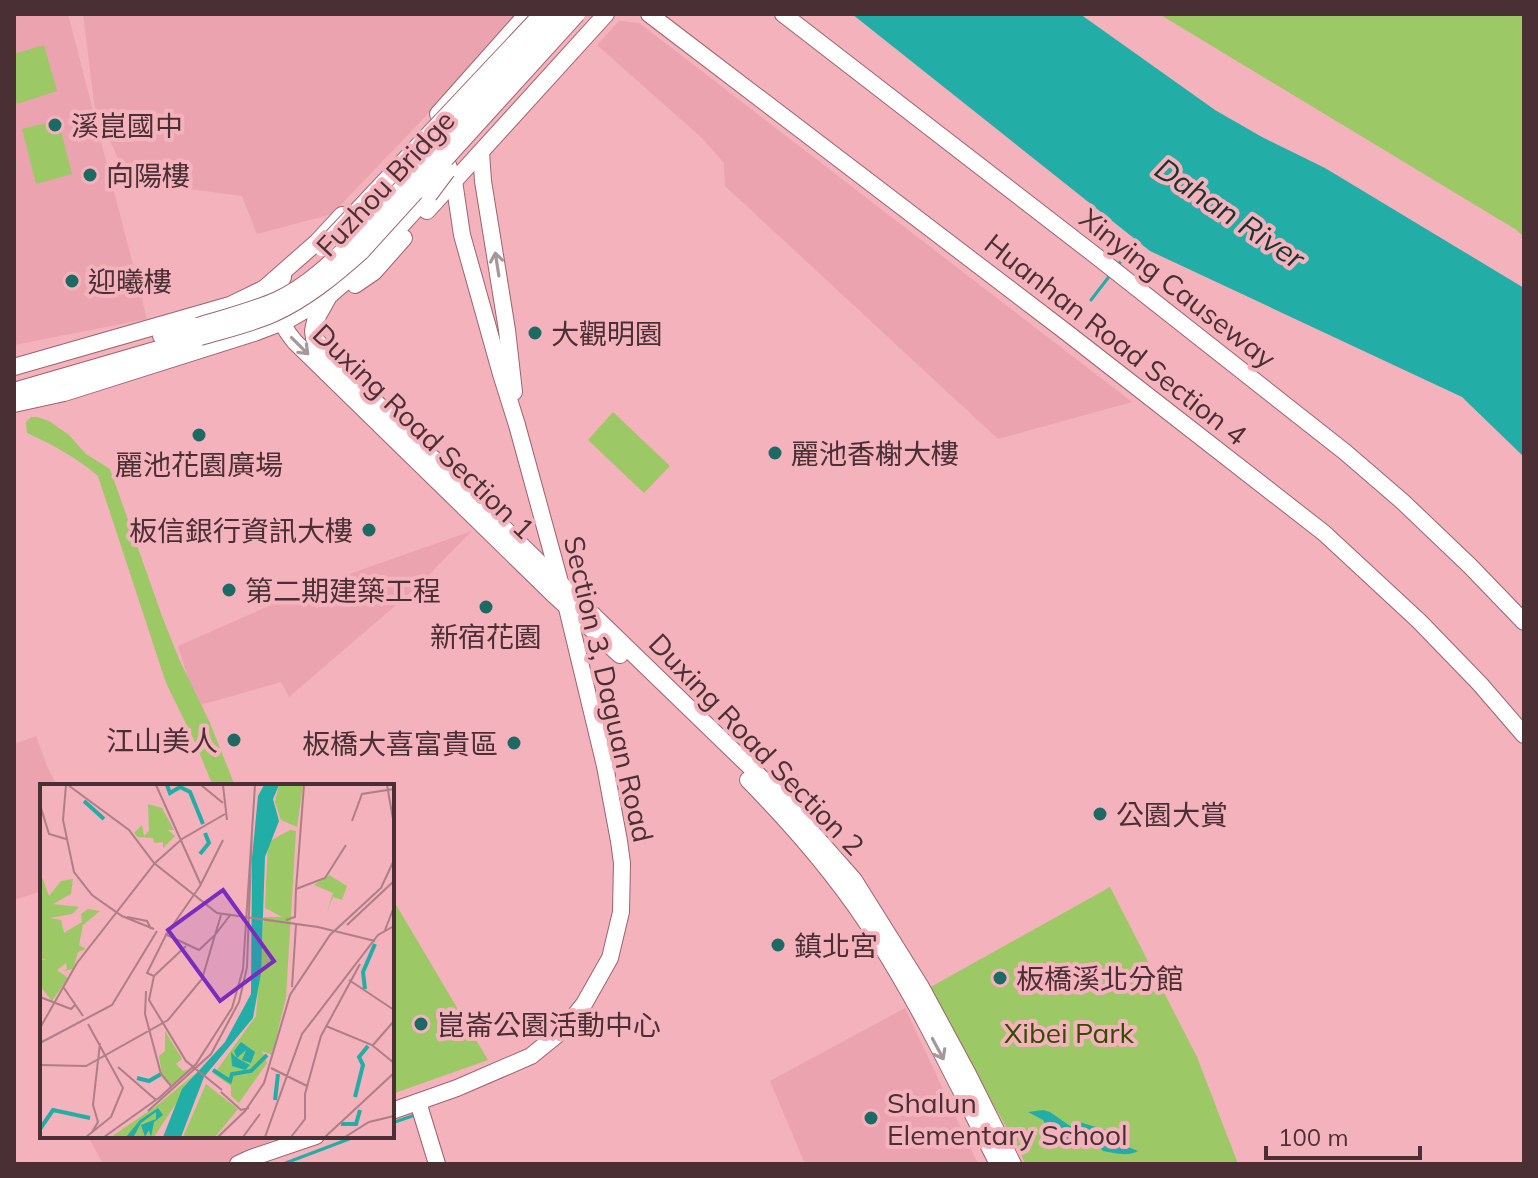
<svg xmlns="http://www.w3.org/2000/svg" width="1538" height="1178" viewBox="0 0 1538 1178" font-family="Mulish,'Noto Sans TC',sans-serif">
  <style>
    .built { fill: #eba3af }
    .green { fill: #9dc866 }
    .water { fill: #22aea6 }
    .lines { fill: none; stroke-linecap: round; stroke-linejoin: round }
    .stream { stroke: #22aea6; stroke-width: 3 }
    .secondary-casing { stroke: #9d636d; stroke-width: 18 }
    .secondary { stroke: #fff; stroke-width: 16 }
    .secondary-bridge-casing { stroke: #9d636d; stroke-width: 18; stroke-linecap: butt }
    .secondary-bridge { stroke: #fff; stroke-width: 16 }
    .oneway { stroke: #a4989a }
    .poi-dot { fill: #1d6964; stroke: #f3b2bc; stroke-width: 3 }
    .labels { text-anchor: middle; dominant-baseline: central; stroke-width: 8; stroke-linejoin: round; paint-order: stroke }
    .poi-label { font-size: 28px; fill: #4a3034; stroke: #f3b2bc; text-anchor: start }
    .street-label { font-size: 28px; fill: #4a3034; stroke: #f3b2bc }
    .park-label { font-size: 28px; fill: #324c00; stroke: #f3b2bc }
    .water-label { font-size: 30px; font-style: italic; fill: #193533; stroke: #f3b2bc }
    .inset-river { fill: none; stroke: #22aea6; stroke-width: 4 }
    .inset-road { fill: none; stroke: #af7e86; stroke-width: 2 }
    .view { fill: #7b2cbf; fill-opacity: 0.15; stroke: #7b2cbf; stroke-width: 4 }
    .inset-edge { fill: none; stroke: #4a3034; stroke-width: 4 }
  </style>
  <rect width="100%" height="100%" fill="#f3b2bc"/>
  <g class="built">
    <polygon points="14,14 68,14 147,319 14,345"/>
    <polygon points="83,14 516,14 449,92 332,214 257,234 242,196 129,181 95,110"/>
    <polygon points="619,21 639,23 1132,402 998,439 725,186 724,163 703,139 597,45"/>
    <polygon points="472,531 417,587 289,697 281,682 197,706 178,646 312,587"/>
    <polygon points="36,736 47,766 57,786 42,786 42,891 14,900 14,744"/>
    <polygon points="905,1008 978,1164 805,1164 770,1081"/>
    <polygon points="88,1136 279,1136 229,1164 103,1164"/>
  </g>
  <g class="green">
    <polygon points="1159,14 1524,14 1524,237 1515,229"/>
    <polygon points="44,45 57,91 17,104 14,95 14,54"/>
    <polygon points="58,120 72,174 36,184 22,129"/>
    <polygon points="613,412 670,466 644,493 588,440"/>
    <path d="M31,417h6l12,4 20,14 17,19 24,15 52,147 17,43 31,64 25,63h-22l-19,-46 -28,-57 -68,-207c-22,-19 -45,-31 -71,-43l-1,-11z"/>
    <polygon points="1110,887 1197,1057 1238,1164 1025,1164 1019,1149 927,989"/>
    <polygon points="392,898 488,1060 392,1094"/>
  </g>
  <g class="water">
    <polygon points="852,14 1080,14 1215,110 1262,137 1325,168 1524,288 1524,457 1462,397 1150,251"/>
    <path d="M1043,1110l7,2 20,14 9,-4 34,10 8,12 17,7c-10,6 -24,2 -35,0l-4,-5 -11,-3 -25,3 -10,-9 -10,-17 -15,-8z"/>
  </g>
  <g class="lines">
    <g class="stream">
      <polyline points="1118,265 1138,239"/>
      <polyline points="1091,300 1111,274"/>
      <polyline points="392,1123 415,1115"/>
      <polyline points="283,1164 357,1136"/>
    </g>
    <defs>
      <g id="secondary">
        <polyline points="649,14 1066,332 1324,533 1419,621 1480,684 1524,735"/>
        <polyline points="783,14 1091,252 1345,452 1403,502 1470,566 1524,622"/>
        <polyline points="438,114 527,14"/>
        <polyline points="481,152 483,181 507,330 514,392"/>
        <polyline points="445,157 454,181 462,235 501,374 517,425 560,582"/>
        <polyline points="429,195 367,263 329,296 315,321 313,331 314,338 351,378 561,584 778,794 854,880 921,987 968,1074 1013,1164"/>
        <polyline points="427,211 606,14"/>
        <path d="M283,277c-12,24 -5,45 12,65l258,252 67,61"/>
        <polyline points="355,285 374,272 404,238"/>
        <polyline points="259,293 317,242 342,215"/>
        <polyline points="161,336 198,326"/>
        <polyline points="14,367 230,305 265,288"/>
        <polyline points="14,391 200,337"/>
        <polyline points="14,404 64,393 254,333 288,320 326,298"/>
        <path d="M748,780c49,50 95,103 131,162 45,71 81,148 119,222"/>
        <polyline points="418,1102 437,1164"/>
        <polyline points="392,1111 457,1088 531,1056 563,1030 584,1004 610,958 621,912 622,863 619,841 605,766 566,604"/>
        <polyline points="238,1164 251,1158 316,1136"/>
      </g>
    </defs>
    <use href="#secondary" class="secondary-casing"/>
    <use href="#secondary" class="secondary"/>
    <defs>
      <g id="secondary-bridge">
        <polyline points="429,195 447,171"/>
        <polyline points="322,248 542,14"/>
        <path d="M198,326c26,-8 54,-15 79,-26 31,-14 56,-39 80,-63l203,-223"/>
        <path d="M200,337c24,-7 50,-13 73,-23 33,-15 61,-38 88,-62l216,-238"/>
      </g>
    </defs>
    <use href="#secondary-bridge" class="secondary-bridge-casing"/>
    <use href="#secondary-bridge" class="secondary-bridge"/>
  </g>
  <defs><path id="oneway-shaft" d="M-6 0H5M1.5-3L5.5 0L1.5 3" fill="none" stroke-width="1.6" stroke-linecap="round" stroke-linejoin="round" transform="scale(2)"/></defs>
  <g class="oneway">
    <use href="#oneway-shaft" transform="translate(497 264) rotate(-99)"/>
    <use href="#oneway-shaft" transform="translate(300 346) rotate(45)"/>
    <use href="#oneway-shaft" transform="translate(938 1049) rotate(62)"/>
  </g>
  <g class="poi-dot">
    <circle cx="55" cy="125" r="8"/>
    <circle cx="90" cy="175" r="8"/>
    <circle cx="72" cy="281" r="8"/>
    <circle cx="535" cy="333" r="8"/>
    <circle cx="199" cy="435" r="8"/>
    <circle cx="775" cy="453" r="8"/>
    <circle cx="369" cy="530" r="8"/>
    <circle cx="229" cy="590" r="8"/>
    <circle cx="486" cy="607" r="8"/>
    <circle cx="234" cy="740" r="8"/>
    <circle cx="514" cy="743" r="8"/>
    <circle cx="1100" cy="814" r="8"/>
    <circle cx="778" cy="945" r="8"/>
    <circle cx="1000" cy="978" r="8"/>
    <circle cx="421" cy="1024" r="8"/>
    <circle cx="871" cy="1118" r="8"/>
  </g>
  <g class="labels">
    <g class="poi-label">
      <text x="71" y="125">溪崑國中</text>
      <text x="106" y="175">向陽樓</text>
      <text x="88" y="281">迎曦樓</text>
      <text x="551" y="333">大觀明園</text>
      <text x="791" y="453">麗池香榭大樓</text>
      <text x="199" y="464" text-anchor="middle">麗池花園廣場</text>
      <text x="353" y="530" text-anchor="end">板信銀行資訊大樓</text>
      <text x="245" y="590">第二期建築工程</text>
      <text x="486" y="636" text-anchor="middle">新宿花園</text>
      <text x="218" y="740" text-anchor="end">江山美人</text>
      <text x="498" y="743" text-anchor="end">板橋大喜富貴區</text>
      <text x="1116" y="814">公園大賞</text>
      <text x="794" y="945">鎮北宮</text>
      <text x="1016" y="978">板橋溪北分館</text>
      <text x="437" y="1024">崑崙公園活動中心</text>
      <text x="887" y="1102">Shalun<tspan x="887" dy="32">Elementary School</tspan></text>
    </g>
    <g class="street-label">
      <text transform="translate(385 183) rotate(-47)">Fuzhou Bridge</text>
      <text transform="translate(1178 288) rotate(38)">Xinying Causeway</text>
      <text transform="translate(1116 339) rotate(38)">Huanhan Road Section 4</text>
      <text transform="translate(424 431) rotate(44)">Duxing Road Section 1</text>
      <text transform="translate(609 689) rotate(77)">Section 3, Daguan Road</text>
      <text transform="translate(757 744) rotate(46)">Duxing Road Section 2</text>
    </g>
    <g class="park-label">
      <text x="1069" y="1032">Xibei Park</text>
    </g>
    <g class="water-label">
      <text transform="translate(1230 213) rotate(34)">Dahan River</text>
    </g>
  </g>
  <g transform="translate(40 784)">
    <rect width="354" height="354" fill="#f3b2bc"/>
    <path d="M239,1h24l-6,42 -16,-7 -6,-18zM108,20l14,4 12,22h-6l7,6 -12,12v-6l-9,1 -1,-5 -15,-1 -4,-4 8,-8 2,11 5,-5zM250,46l6,1 -10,166 -14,58 -10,-4 5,12 -28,40 -8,-7v-10l-17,-12 42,-58 8,-99h18l-17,-9 3,-66zM0,88l9,24 12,-15 12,-2 -2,15 -18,10 26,3 -7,7 -22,4 11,2 3,13 18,-11 -1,-8 7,-5 12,2 -17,14 -4,20 7,4 -8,3 -5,17 -10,2 4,-2 -1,-6 -9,7 11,8 -16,23 -12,-15v-26h7l-7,-2zM289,91l18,11 -5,14 -9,-3 -6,15 6,-19 -19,-8zM125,247l17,28 -6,5 7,7 6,-2 -17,16 -10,-11 -3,-18 6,-5zM156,289l-42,64h-43l48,-33zM166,300l32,25 -23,28h-32z" fill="#9dc866"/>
    <path d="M224,1h15l-6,14 6,22 -14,36 -4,116 -8,45 -49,59 -23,60h-18l19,-48 43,-47 26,-48 1,-136 6,-62zM201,258l14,10 -4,11 -9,-3 4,-10 -9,8 13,7 -5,5 -13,-4 -1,-14 6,6 -3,-7zM118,324l5,7 -9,7 -3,15 -2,-7 -4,7 -4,-12 15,-6v-7l-15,11 -7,13 -8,1 14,-17z" fill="#22aea6"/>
    <path class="inset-river" d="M127,1l3,8 10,-6 10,5 13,32M44,17l20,18M160,70l9,-11 -4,-10M325,205l-2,-17 12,-28M173,286l17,11 2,-7 19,-3 16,-16M97,294l12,3 12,-7M315,313l8,-32 -4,-8 9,-11M235,316l3,-26M301,340h15l4,-14M0,345l13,-19 37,8"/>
    <path class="inset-road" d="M1,1v23l8,26 17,5M26,1l-3,35 11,52 18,23 30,21 32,13M28,1l61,45 25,33 63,50 101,14 57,14M116,1l45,100M161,1l22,18M183,1l4,35M347,1l7,40M312,37l10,-27 32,-5M256,106l8,-105M87,133l20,4 4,8M246,136l9,-3 1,-28 29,-11 21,-33M307,141l47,-44M345,146l9,-23M125,150l34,16 16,-15 6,-20M126,151l34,-49 23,-46M146,162l-32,30 -5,24 37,61 36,29M114,192l-7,-3 19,-38M309,196l45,30M252,203l4,-62M24,204l19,28M106,207l-1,23 16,60 11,13M0,213l31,12 5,-5M286,242l46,19 22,18M0,244l37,-65 78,-100 27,-24 43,-25M0,259l72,-38 45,-74M333,261l21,-24M0,281l46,1 82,-46 34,-41 13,-44 16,-21M78,283l38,33M231,284l36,18M181,308l20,18 8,-2M108,327l63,-57 28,-52 8,-35 5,-137M52,348l6,-10 -5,-17 7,-62M46,353l25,-20 12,-29 -35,-64M64,353l56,-40 36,-33 36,-56 11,-39 12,-184M178,353l27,-26 19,-28 26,-88 40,-60 51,-47 13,-28M203,353l17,-23M225,353l37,-103 76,-99 16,-9M251,353l14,-18v-25l16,-58 39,-72M285,353l69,-64M305,353l24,-15 25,-6"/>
    <path class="view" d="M183,106l51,71 -54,40 -52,-71z"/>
    <rect width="354" height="354" class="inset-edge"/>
  </g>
  <rect width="1538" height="1178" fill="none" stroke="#4a3034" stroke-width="32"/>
  <path d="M1266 1146v12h154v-12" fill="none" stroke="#4a3034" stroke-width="4"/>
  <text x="1278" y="1146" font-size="24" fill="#4a3034" stroke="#f3b2bc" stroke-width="6" paint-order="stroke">100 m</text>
</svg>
